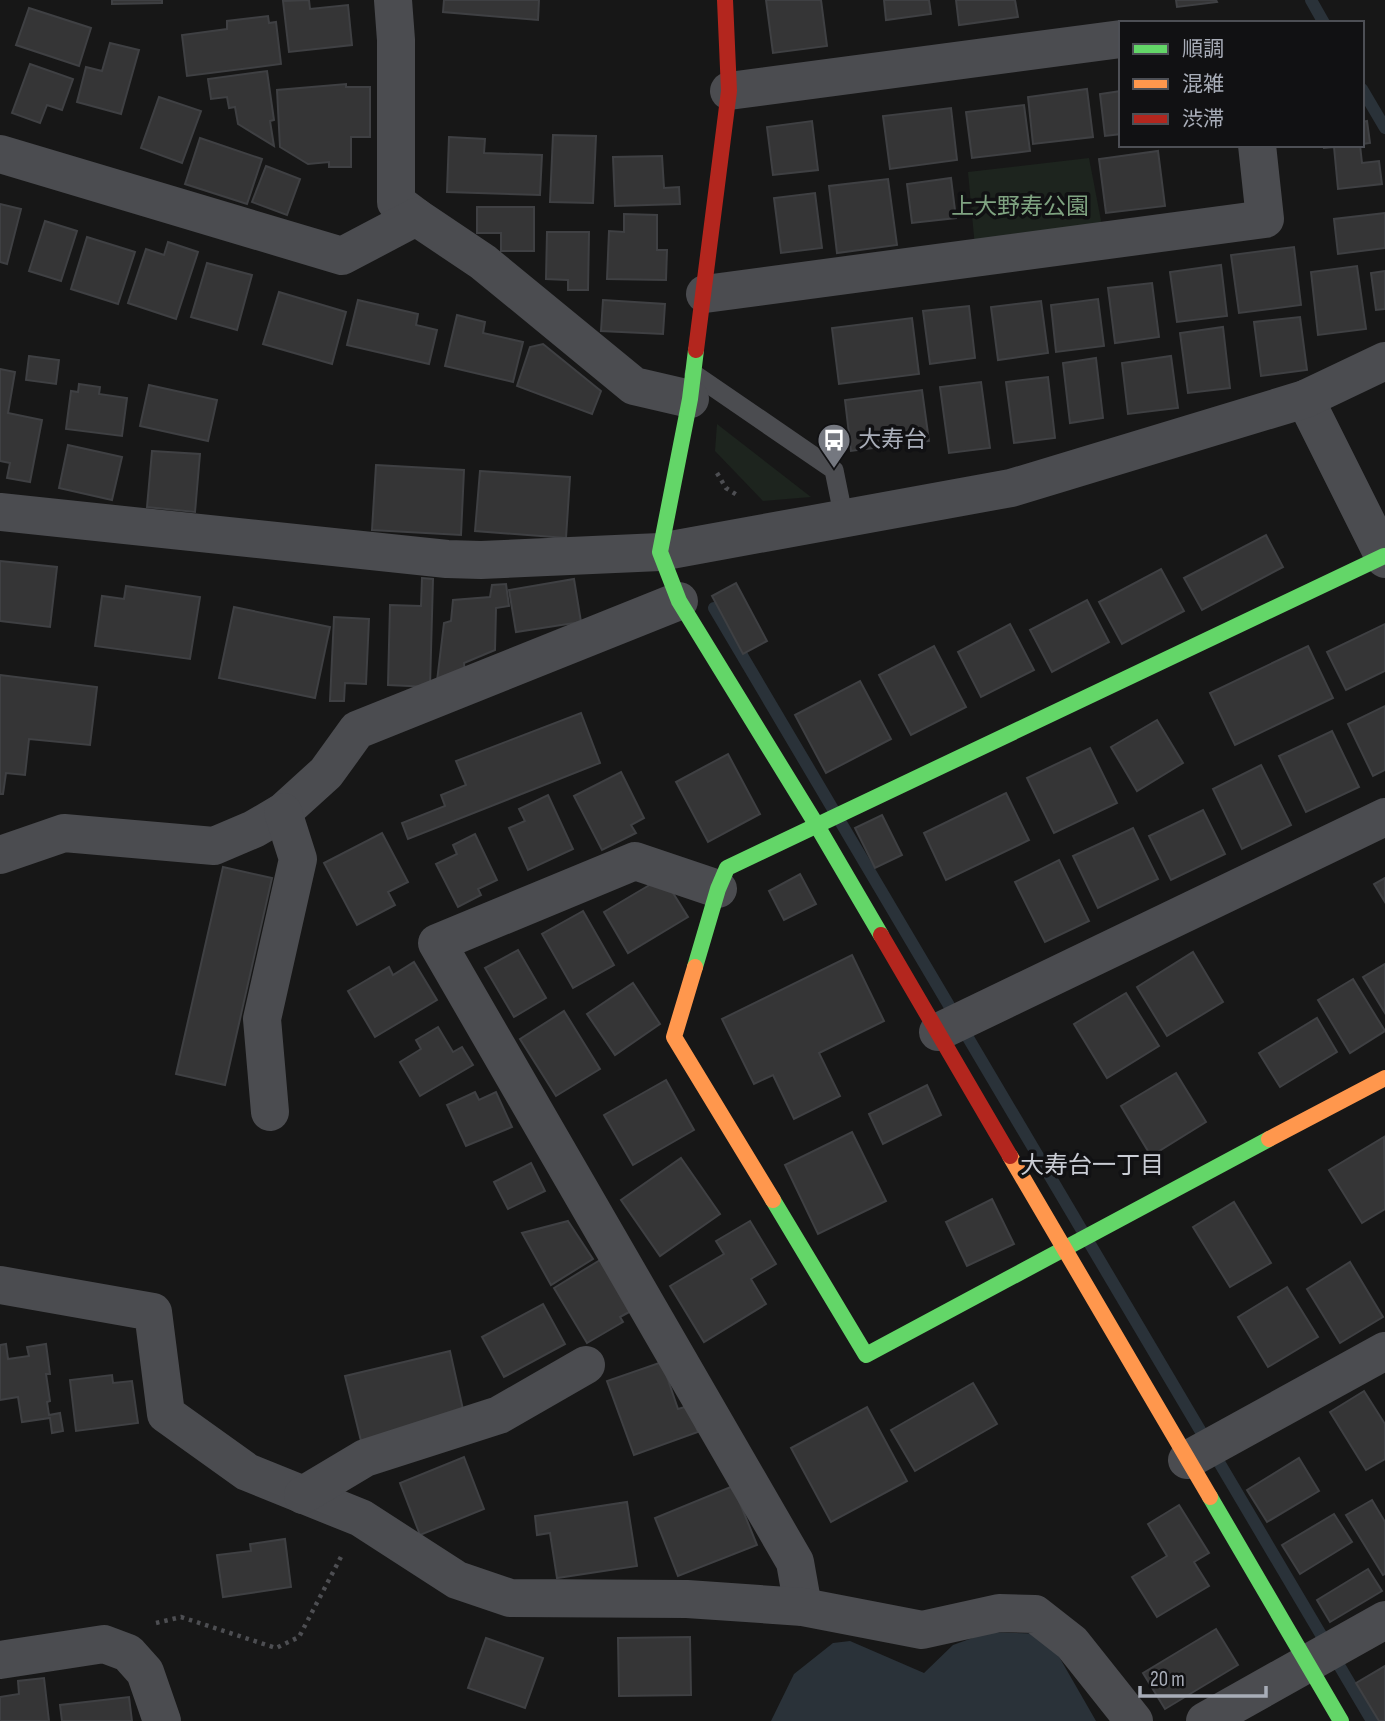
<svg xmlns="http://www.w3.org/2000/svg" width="1385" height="1721" viewBox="0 0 1385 1721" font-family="'Sofia Sans Condensed','Noto Sans JP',sans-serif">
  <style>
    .green { fill: #1d241e }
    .water { fill: #2a3239 }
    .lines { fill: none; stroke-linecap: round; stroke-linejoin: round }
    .stream { stroke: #2a3239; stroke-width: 12 }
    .building { fill: #353536; stroke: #3f4043; stroke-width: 2 }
    .path { stroke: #4d4e52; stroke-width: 4.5; stroke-dasharray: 3.5 5; stroke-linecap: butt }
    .lane { stroke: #4b4c50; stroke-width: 19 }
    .street { stroke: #4b4c50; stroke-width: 38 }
    .fast { stroke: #63d668; stroke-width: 16 }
    .slow { stroke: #ff974d; stroke-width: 16 }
    .jam { stroke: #b3261e; stroke-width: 16 }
    .labels { text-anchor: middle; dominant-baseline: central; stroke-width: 7; stroke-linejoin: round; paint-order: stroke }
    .park-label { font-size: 23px; fill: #7fa381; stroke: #111113 }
    .poi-label { font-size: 23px; fill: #a8adb8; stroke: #111113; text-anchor: start }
    .neighbourhood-label { font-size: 24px; fill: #c9ccd4; stroke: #111113 }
  </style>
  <rect width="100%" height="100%" fill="#171717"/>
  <g class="green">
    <polygon points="1089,158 1103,231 976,258 968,172"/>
    <polygon points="717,424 811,497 763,501 715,451"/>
  </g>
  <polygon class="water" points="989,1632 1046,1634 1096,1721 771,1721 794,1674 833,1643 850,1641 924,1673 953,1645"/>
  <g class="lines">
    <g class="stream">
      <polyline points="1311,0 1324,23"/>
      <polyline points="1362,89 1385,128"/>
      <polyline points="714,608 1372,1721"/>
    </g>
  </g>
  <g class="building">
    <polygon points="112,0 162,0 162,3 112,4"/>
    <polygon points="309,0 310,9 348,5 352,45 289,52 283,1"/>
    <polygon points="444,0 539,0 538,20 443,12"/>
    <polygon points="766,0 821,0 827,46 773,53"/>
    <polygon points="884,0 929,0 931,14 886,20"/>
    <polygon points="956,0 1015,0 1018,17 959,25"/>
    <polygon points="1176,0 1216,0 1217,2 1177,7"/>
    <polygon points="29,8 91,28 79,66 16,45"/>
    <polygon points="268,16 269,23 276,22 281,64 187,76 182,35 227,29 227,21"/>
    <polygon points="110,43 139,50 121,114 77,102 86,67 102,71"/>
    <polygon points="30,64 73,79 62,110 47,105 40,123 12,113"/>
    <polygon points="267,71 274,120 270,121 274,146 238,124 235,107 229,108 227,97 211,99 208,79"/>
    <polygon points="346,84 346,87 370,87 370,137 351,137 351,167 329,167 329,162 308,164 280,147 277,90"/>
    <polygon points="1087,89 1093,137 1033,144 1028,97"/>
    <polygon points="1121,91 1121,134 1105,136 1100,94"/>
    <polygon points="159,97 201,111 182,163 141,148"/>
    <polygon points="1024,105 1030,151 972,158 966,112"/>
    <polygon points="951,108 957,160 890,169 883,116"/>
    <polygon points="812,121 818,170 773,175 767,127"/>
    <polygon points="1367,121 1370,143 1362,144 1362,122"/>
    <polygon points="553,135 596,136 593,203 550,202"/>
    <polygon points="449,137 485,139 484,153 542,155 540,195 447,192"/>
    <polygon points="200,138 262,159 247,204 185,184"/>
    <polygon points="1324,145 1360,145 1362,163 1379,161 1382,184 1338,189 1334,147 1324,148"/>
    <polygon points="1158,151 1165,206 1106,213 1099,159"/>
    <polygon points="662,156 664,188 679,187 680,204 615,206 613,157"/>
    <polygon points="266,166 300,179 287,215 252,202"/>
    <polygon points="951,178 956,218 912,223 907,184"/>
    <polygon points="888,179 897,245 837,253 829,186"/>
    <polygon points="815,193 822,248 781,253 774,198"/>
    <polygon points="0,204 21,209 7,264 0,262"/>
    <polygon points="477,207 534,207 534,251 501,251 501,233 477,233"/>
    <polygon points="1385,213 1385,248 1338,254 1334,219"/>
    <polygon points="624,214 657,215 657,250 667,250 666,280 607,279 609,231 624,232"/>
    <polygon points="45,221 77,231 61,281 29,271"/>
    <polygon points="547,232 589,232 588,290 568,290 568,280 546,279"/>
    <polygon points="87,237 135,252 118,304 71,289"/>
    <polygon points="168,242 198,252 176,319 128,303 146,249 164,255"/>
    <polygon points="1294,247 1301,305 1239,313 1231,255"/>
    <polygon points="207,263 252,275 237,330 191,317"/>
    <polygon points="1221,265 1227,316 1177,322 1170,272"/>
    <polygon points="1357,266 1366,329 1318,335 1311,272"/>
    <polygon points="1385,271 1385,309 1376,310 1371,273"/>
    <polygon points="1152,283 1159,337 1115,343 1108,288"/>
    <polygon points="279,292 346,312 332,364 263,344"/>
    <polygon points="1098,299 1104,346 1056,352 1051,305"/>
    <polygon points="358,300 418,314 416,325 437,330 429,364 347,345"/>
    <polygon points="603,300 665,304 663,334 601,331"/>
    <polygon points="1041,301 1048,353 998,360 991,307"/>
    <polygon points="969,306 975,358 930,364 923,311"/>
    <polygon points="457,315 485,322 483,333 523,342 513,382 445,366"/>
    <polygon points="1300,317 1307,370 1261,376 1254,322"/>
    <polygon points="912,318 919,374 839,384 832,328"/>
    <polygon points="1223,327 1230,388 1188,393 1180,333"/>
    <polygon points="543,344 601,391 592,414 517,386 530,347"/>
    <polygon points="29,356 59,360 56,384 26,380"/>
    <polygon points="1171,356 1178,408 1128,414 1122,363"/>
    <polygon points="1096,358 1103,418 1070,423 1063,363"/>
    <polygon points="0,369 15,372 8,413 42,420 30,482 7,478 10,463 0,461"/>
    <polygon points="1048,377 1055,438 1014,443 1006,382"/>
    <polygon points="981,382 990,448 949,453 940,387"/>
    <polygon points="79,384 100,387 99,394 127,398 122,436 66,429 71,391 78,392"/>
    <polygon points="149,385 217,400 208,441 140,426"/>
    <polygon points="922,390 929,441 851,451 845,400"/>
    <polygon points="68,445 122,457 112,500 59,488"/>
    <polygon points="152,451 200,454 195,512 147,507"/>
    <polygon points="376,465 464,470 461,535 372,530"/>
    <polygon points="480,471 570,477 566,538 475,531"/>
    <polygon points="1266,535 1283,567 1202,610 1184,578"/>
    <polygon points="0,561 57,567 50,627 0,621"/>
    <polygon points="1161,569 1184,611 1122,644 1099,602"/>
    <polygon points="422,578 433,579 430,687 388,685 390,605 421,606"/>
    <polygon points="574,579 581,622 516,632 509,590"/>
    <polygon points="736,583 767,641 743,654 712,596"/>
    <polygon points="506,584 509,606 496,608 495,650 464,663 465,675 437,681 444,623 451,621 453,600 490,597 492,585"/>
    <polygon points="126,586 200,597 190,659 95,646 102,596 124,599"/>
    <polygon points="1087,600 1109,642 1052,672 1030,630"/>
    <polygon points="234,607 330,627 315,698 219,678"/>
    <polygon points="334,617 369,619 366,684 345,683 344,701 330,701"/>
    <polygon points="1010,624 1034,670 981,697 958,652"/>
    <polygon points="1385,624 1385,671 1346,690 1327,652"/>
    <polygon points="934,646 966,707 911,735 879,675"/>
    <polygon points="1308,646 1333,698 1235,745 1210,693"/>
    <polygon points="0,675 97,687 90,745 29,739 25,775 6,773 3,794 0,794"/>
    <polygon points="860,681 891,739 826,773 795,715"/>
    <polygon points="1385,706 1385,770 1373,776 1348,724"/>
    <polygon points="581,713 600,763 408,839 402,823 445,806 441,795 466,785 456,761"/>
    <polygon points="1157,720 1183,763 1137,791 1111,747"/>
    <polygon points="1332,731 1359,787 1306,812 1279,756"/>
    <polygon points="1090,748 1117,803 1054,833 1027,778"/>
    <polygon points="728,754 760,814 708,842 676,782"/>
    <polygon points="1261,765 1291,825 1242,849 1213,789"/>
    <polygon points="621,772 644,818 631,825 636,833 602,850 574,796"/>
    <polygon points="1006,793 1029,840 946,880 924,833"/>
    <polygon points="548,795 573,849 528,870 509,828 525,821 519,809"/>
    <polygon points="1203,810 1225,854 1171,880 1149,836"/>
    <polygon points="882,815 902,855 875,868 855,828"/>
    <polygon points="1133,828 1158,879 1098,908 1073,856"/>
    <polygon points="382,833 408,882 388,892 395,905 357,925 324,863"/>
    <polygon points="475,834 497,880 478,889 481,895 458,907 436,864 457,854 453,845"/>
    <polygon points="1059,860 1089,921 1045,942 1015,882"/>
    <polygon points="223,867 272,878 225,1085 176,1074"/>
    <polygon points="800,874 816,904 784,920 769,891"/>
    <polygon points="663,877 688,917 628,953 604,912"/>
    <polygon points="1385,878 1385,902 1374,884"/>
    <polygon points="583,911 614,965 573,988 542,934"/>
    <polygon points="518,950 546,998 514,1017 485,968"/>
    <polygon points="1193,952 1223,1002 1167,1036 1137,987"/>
    <polygon points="852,955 884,1021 819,1053 840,1096 794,1119 773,1075 754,1084 722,1019"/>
    <polygon points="414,962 437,1000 375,1037 348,991 389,967 393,975"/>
    <polygon points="1385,964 1385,1013 1363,977"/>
    <polygon points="1353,979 1385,1031 1350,1053 1318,1000"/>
    <polygon points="633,983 660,1024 615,1055 587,1014"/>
    <polygon points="1126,993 1159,1046 1107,1078 1074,1024"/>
    <polygon points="564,1011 600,1069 556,1096 520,1039"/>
    <polygon points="1317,1018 1337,1052 1280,1087 1259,1053"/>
    <polygon points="438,1027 453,1052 462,1047 473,1065 420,1096 400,1062 421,1049 416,1040"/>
    <polygon points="1176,1073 1206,1122 1151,1156 1121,1106"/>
    <polygon points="666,1080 694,1130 633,1165 604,1115"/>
    <polygon points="927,1085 941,1115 883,1144 869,1114"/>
    <polygon points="475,1092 479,1100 496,1092 512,1127 466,1146 447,1105"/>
    <polygon points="852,1132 886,1201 818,1234 785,1165"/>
    <polygon points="1384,1137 1385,1209 1362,1223 1329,1170"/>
    <polygon points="681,1158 720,1214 660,1256 621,1200"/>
    <polygon points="531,1163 545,1191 508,1209 494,1182"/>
    <polygon points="992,1199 1014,1244 967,1266 946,1222"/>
    <polygon points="1234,1202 1271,1263 1230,1287 1193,1227"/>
    <polygon points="568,1221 593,1259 551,1285 522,1233"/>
    <polygon points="750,1221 776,1264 751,1279 766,1304 704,1342 670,1286 724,1254 716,1241"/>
    <polygon points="600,1260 631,1311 620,1317 623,1322 587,1343 554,1288"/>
    <polygon points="1350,1262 1383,1317 1340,1343 1307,1289"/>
    <polygon points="1287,1287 1318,1337 1268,1367 1238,1317"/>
    <polygon points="543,1304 565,1344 504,1377 482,1337"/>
    <polygon points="6,1344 8,1359 29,1356 27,1347 46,1344 50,1374 46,1374 50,1401 47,1402 49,1415 60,1413 63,1431 52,1433 50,1418 22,1422 18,1397 0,1400 0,1345"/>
    <polygon points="450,1351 464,1414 362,1445 345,1376"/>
    <polygon points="662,1362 678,1409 688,1406 698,1432 634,1455 607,1381"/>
    <polygon points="112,1375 113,1383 132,1381 138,1423 76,1431 70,1380"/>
    <polygon points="973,1383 997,1424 915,1471 891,1430"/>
    <polygon points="1364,1391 1385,1424 1385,1459 1366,1470 1330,1412"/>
    <polygon points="867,1407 907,1481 831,1522 791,1448"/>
    <polygon points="464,1457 484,1509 420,1535 400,1483"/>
    <polygon points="1299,1458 1319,1491 1267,1522 1247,1490"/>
    <polygon points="733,1486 757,1545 678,1576 655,1518"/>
    <polygon points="1372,1500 1385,1522 1385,1574 1383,1575 1346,1515"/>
    <polygon points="627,1502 637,1566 557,1578 550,1533 537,1535 535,1516"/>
    <polygon points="1179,1505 1209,1553 1194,1562 1209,1586 1157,1617 1132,1577 1167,1556 1148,1524"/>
    <polygon points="1334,1514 1352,1542 1300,1574 1282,1545"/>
    <polygon points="285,1539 291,1587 223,1597 217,1555 251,1551 250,1544"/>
    <polygon points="1368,1569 1382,1591 1330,1622 1317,1600"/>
    <polygon points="1216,1629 1238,1665 1165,1709 1143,1673"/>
    <polygon points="690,1637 691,1695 619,1696 618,1638"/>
    <polygon points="486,1638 543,1658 525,1708 468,1688"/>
    <polygon points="1385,1666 1385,1721 1379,1721 1356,1683"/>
    <polygon points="44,1678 49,1721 0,1721 0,1697 19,1694 18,1681"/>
    <polygon points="129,1697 132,1721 62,1721 60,1705"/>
  </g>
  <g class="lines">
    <g class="path">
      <polyline points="717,473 726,488 737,495"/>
      <polyline points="156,1623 181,1617 276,1648 299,1637 343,1553"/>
    </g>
    <polyline class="lane" points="694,374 834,470 844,519"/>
    <g class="street">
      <polyline points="393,0 396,40 396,202 416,217"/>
      <polyline points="729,91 1121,39"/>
      <polyline points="0,154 342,256 416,217 483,262 634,386 690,399"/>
      <polyline points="705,294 1265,219 1257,145"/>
      <polyline points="1305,399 1385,559"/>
      <polyline points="0,512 447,559 481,560 660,552 1011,488 1305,399 1385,361"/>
      <polyline points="0,855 64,833 214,846 254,829 283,812 326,773 357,730 679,601"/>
      <polyline points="718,889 635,861 437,943 795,1562 803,1607"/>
      <polyline points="938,1032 1385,817"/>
      <polyline points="270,1112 262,1019 298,859 283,812"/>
      <polyline points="0,1285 153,1312 166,1414 247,1472 361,1518 457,1580 510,1598 687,1599 803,1607 922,1630 999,1613 1035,1614 1072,1643 1134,1721"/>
      <polyline points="1187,1460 1385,1351"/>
      <polyline points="303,1495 365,1458 499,1415 586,1365"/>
      <polyline points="0,1660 104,1644 128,1653 145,1672 162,1721"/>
      <polyline points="1205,1721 1385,1620"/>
    </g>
    <g class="fast">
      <polyline points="696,350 690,399 660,552 679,601 816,824 881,935"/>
      <polyline points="695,967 718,889 727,868 1384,556"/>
      <polyline points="773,1200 866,1355 1269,1139"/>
      <polyline points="1210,1497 1341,1721"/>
    </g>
    <g class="slow">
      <polyline points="695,967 674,1037 773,1200"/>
      <polyline points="1269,1139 1385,1078"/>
      <polyline points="1010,1156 1210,1497"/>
    </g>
    <g class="jam">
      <polyline points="696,350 729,91 725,0"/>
      <polyline points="881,935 1010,1156"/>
    </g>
  </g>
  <defs>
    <symbol id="bus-pin" viewBox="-11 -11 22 30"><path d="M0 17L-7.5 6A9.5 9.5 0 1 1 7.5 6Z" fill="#757880" stroke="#111113"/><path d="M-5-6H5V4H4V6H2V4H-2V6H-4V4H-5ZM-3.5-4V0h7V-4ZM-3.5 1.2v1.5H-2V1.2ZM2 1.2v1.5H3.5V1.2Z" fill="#fff"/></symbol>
  </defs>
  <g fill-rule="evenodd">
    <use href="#bus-pin" x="815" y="421" width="38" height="52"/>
  </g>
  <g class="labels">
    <g class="park-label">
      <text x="1020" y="207">上大野寿公園</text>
    </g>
    <g class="poi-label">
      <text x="858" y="440">大寿台</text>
    </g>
    <g class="neighbourhood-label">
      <text x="1092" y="1165">大寿台一丁目</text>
    </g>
  </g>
  <rect x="1119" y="21" width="245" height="126" fill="#111113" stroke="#4d4f55" stroke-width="2"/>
  <rect x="1133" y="44" width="35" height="10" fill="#63d668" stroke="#4d4f55" stroke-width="2"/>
  <text x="1182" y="56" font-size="21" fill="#a8adb8">順調</text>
  <rect x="1133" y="79" width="35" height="10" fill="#ff974d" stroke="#4d4f55" stroke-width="2"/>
  <text x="1182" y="91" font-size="21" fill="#a8adb8">混雑</text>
  <rect x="1133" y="114" width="35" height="10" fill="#b3261e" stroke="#4d4f55" stroke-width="2"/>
  <text x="1182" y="126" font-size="21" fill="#a8adb8">渋滞</text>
  <path d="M1140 1686v10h126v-10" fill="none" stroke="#a8adb8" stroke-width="3.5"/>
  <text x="1150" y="1686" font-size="21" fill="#a8adb8" stroke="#111113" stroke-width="5" paint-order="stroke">20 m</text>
</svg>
